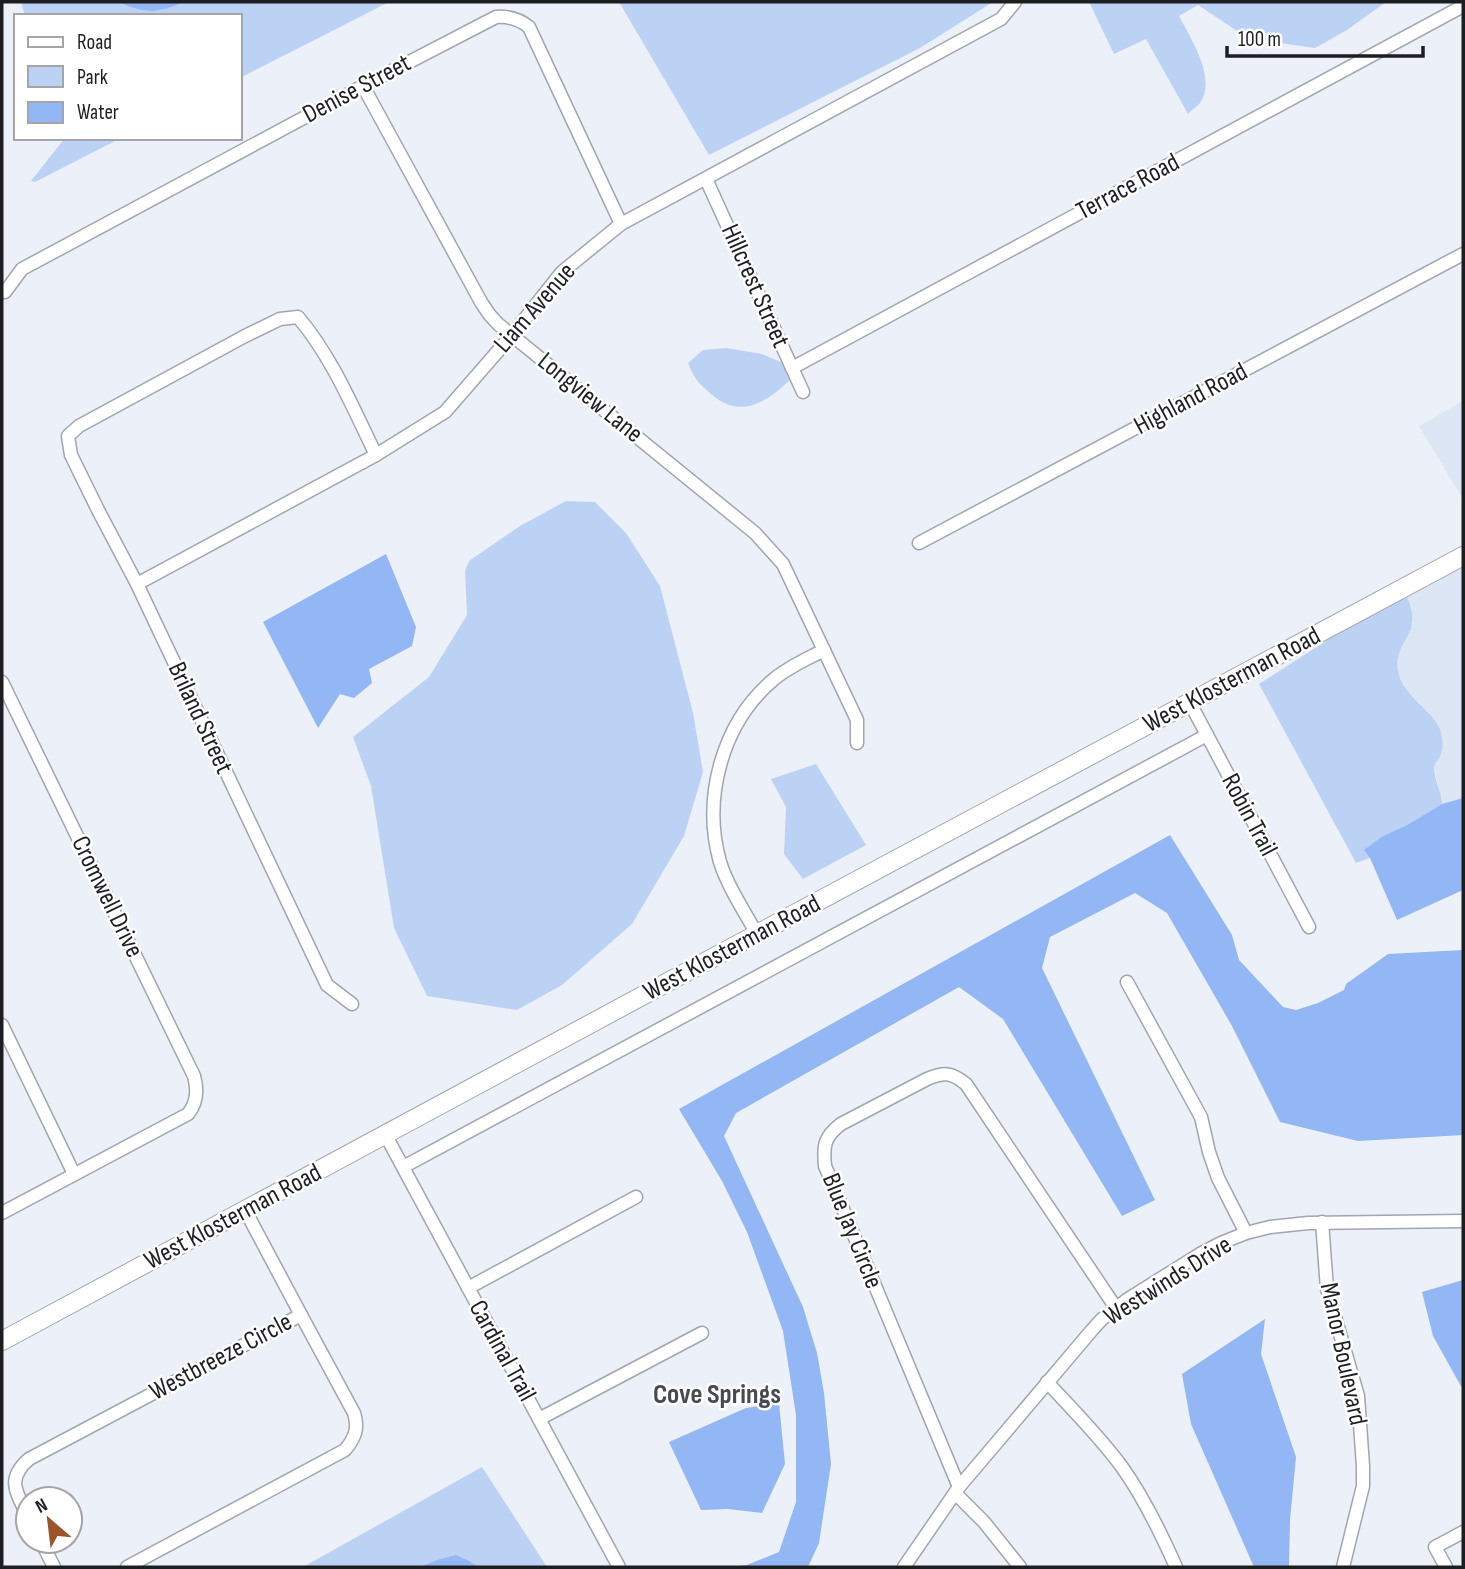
<svg xmlns="http://www.w3.org/2000/svg" width="1465" height="1569" viewBox="0 0 1465 1569" font-family="'Sofia Sans Condensed',sans-serif">
  <style>
    .built { fill: #dde6f4 }
    .green { fill: #bcd2f5 }
    .water { fill: #92b7f4 }
    .lines { fill: none; stroke-linecap: round; stroke-linejoin: round }
    .street-casing { stroke: #a1a5ac; stroke-width: 15 }
    .secondary-casing { stroke: #a1a5ac; stroke-width: 20 }
    .street { stroke: #fff; stroke-width: 12 }
    .secondary { stroke: #fff; stroke-width: 18 }
    .labels { text-anchor: middle; dominant-baseline: central; stroke-width: 5; stroke-linejoin: round; paint-order: stroke }
    .street-label { font-size: 26px; fill: #1d1e21; stroke: #fff }
    .neighbourhood-label { font-size: 28px; font-weight: bold; fill: #474a51; stroke: #fff }
  </style>
  <rect width="100%" height="100%" fill="#ecf0f8"/>
  <g class="built">
    <polygon points="1463,401 1463,499 1419,426"/>
    <polygon points="1463,564 1463,798 1442,804 1442,798 1434,769 1435,763 1442,753 1429,712 1408,692 1398,674 1398,656 1413,623 1412,607 1406,595"/>
  </g>
  <g class="green">
    <path d="M21,2h98c11,6 29,11 41,8 8,-1 16,-6 24,-8h205l-149,76v-62h-215z"/>
    <polygon points="619,2 993,2 920,48 709,155"/>
    <path d="M1089,2h297l-39,28 -32,18 -35,-5 -37,-8 -45,-30 -19,11c12,23 38,62 21,87 -3,4 -9,7 -12,11l-42,-75 -32,15z"/>
    <polygon points="65,138 121,138 35,182 31,181"/>
    <path d="M726,348l36,6 21,9 7,17c-23,22 -50,40 -79,14 -13,-12 -16,-14 -23,-31l15,-13z"/>
    <polygon points="566,501 595,502 626,533 660,586 693,713 703,772 684,836 632,924 562,985 517,1010 427,996 394,928 371,786 353,737 429,677 467,615 465,571 469,561 520,526"/>
    <path d="M1406,595c20,40 -13,44 -8,76 4,24 31,36 41,56 3,6 5,20 2,27 -1,5 -6,7 -7,14 0,12 8,24 8,36l-35,21 -24,11 -13,22 -14,5 -97,-179 87,-56z"/>
    <polygon points="816,764 866,845 803,879 784,854 786,807 771,779"/>
    <polygon points="482,1467 547,1567 478,1567 471,1562 437,1560 419,1567 303,1567"/>
  </g>
  <g class="water">
    <path d="M119,2h65c-8,3 -16,7 -24,8 -12,3 -30,-2 -41,-8z"/>
    <polygon points="386,554 416,627 412,646 369,669 372,683 354,698 340,694 318,728 263,622"/>
    <polygon points="1463,798 1463,890 1397,920 1370,858 1364,850 1383,836 1407,825 1442,804"/>
    <polygon points="1170,835 1232,935 1239,960 1283,1007 1296,1010 1318,1003 1344,990 1346,984 1388,954 1463,950 1463,1135 1358,1141 1280,1122 1232,1026 1167,913 1135,893 1050,937 1042,968 1155,1200 1122,1216 1003,1019 959,987 736,1113 724,1136 803,1307 817,1353 824,1393 831,1464 819,1543 808,1567 732,1567 747,1565 779,1552 796,1502 796,1415 783,1331 747,1232 722,1181 679,1109"/>
    <polygon points="1463,1280 1463,1387 1462,1388 1433,1336 1422,1292"/>
    <polygon points="1265,1319 1261,1354 1296,1457 1290,1520 1289,1567 1254,1567 1191,1424 1182,1374"/>
    <polygon points="779,1403 785,1464 762,1513 728,1509 701,1510 669,1442 746,1408"/>
    <polygon points="456,1555 471,1562 478,1567 419,1567 437,1560"/>
  </g>
  <g class="lines">
    <defs>
      <g id="street">
        <polyline points="363,86 481,302 489,314 498,324 755,533 783,564 857,720 857,743"/>
        <polyline points="706,179 803,392"/>
        <path d="M5,292l17,-23 341,-183 133,-69c13,-1 23,2 33,10l92,197"/>
        <polyline points="792,368 1463,6"/>
        <polyline points="919,543 1463,254"/>
        <polyline points="137,584 376,455 445,412 512,335 562,272 621,224 1001,19 1015,2"/>
        <path d="M2,682l192,394c4,14 3,27 -6,38l-186,99"/>
        <polyline points="1190,703 1309,927"/>
        <path d="M757,934c-13,-23 -29,-47 -37,-72 -18,-64 2,-139 53,-182 15,-13 34,-21 51,-30"/>
        <polyline points="1127,982 1201,1117 1209,1152 1218,1178 1246,1233"/>
        <path d="M352,1004l-25,-19 -190,-401 -39,-74 -27,-55 -3,-19 11,-10 166,-90 35,-17 18,-2c34,40 55,91 78,138"/>
        <polyline points="2,1025 74,1174"/>
        <polyline points="385,1134 619,1567"/>
        <polyline points="403,1167 1207,735"/>
        <polyline points="245,1210 301,1315"/>
        <polyline points="1322,1222 1327,1289 1358,1396 1363,1466 1363,1486 1343,1567"/>
        <polyline points="468,1288 636,1197"/>
        <path d="M1047,1382c26,28 53,55 75,85 22,31 39,66 54,100"/>
        <polyline points="539,1419 702,1333"/>
        <path d="M959,1487l-134,-321c-2,-20 -1,-29 16,-42l86,-45c17,-7 24,-7 39,5l150,224"/>
        <polyline points="955,1493 984,1522 1020,1567"/>
        <path d="M28,1516c-12,-24 -22,-37 1,-57l272,-144 53,98c5,15 1,25 -9,37l-218,117"/>
        <polyline points="41,1541 54,1567"/>
        <polyline points="904,1567 959,1487 1092,1330 1102,1319 1128,1299 1200,1254 1221,1243 1246,1233 1270,1227 1308,1223 1463,1221"/>
        <polyline points="1446,1567 1435,1547 1463,1532"/>
      </g>
      <polyline id="secondary" points="2,1341 757,934 1463,556"/>
    </defs>
    <use href="#street" class="street-casing"/>
    <use href="#secondary" class="secondary-casing"/>
    <use href="#street" class="street"/>
    <use href="#secondary" class="secondary"/>
  </g>
  <g class="labels">
    <g class="street-label">
      <text transform="translate(357 89) rotate(-28)">Denise Street</text>
      <text transform="translate(1128 187) rotate(-28)">Terrace Road</text>
      <text transform="translate(755 286) rotate(66)">Hillcrest Street</text>
      <text transform="translate(535 308) rotate(-49)">Liam Avenue</text>
      <text transform="translate(590 398) rotate(39)">Longview Lane</text>
      <text transform="translate(1191 399) rotate(-28)">Highland Road</text>
      <text transform="translate(1232 680) rotate(-28)">West Klosterman Road</text>
      <text transform="translate(200 718) rotate(65)">Briland Street</text>
      <text transform="translate(1249 815) rotate(62)">Robin Trail</text>
      <text transform="translate(107 897) rotate(64)">Cromwell Drive</text>
      <text transform="translate(732 948) rotate(-28)">West Klosterman Road</text>
      <text transform="translate(233 1217) rotate(-28)">West Klosterman Road</text>
      <text transform="translate(852 1231) rotate(68)">Blue Jay Circle</text>
      <text transform="translate(1168 1281) rotate(-32)">Westwinds Drive</text>
      <text transform="translate(502 1351) rotate(61)">Cardinal Trail</text>
      <text transform="translate(1343 1354) rotate(78)">Manor Boulevard</text>
      <text transform="translate(221 1357) rotate(-28)">Westbreeze Circle</text>
    </g>
    <g class="neighbourhood-label">
      <text x="717" y="1394">Cove Springs</text>
    </g>
  </g>
  <rect width="1465" height="1569" fill="none" stroke="#1d1e21" stroke-width="7"/>
  <rect x="14" y="14" width="228" height="126" fill="#ffffff" stroke="#a5a5a6" stroke-width="2"/>
  <rect x="28" y="37" width="35" height="10" fill="#ffffff" stroke="#a5a5a6" stroke-width="2"/>
  <text x="77" y="49" font-size="21" fill="#1d1e21">Road</text>
  <rect x="28" y="66" width="35" height="21" fill="#bcd2f5" stroke="#a5a5a6" stroke-width="2"/>
  <text x="77" y="84" font-size="21" fill="#1d1e21">Park</text>
  <rect x="28" y="102" width="35" height="21" fill="#92b7f4" stroke="#a5a5a6" stroke-width="2"/>
  <text x="77" y="119" font-size="21" fill="#1d1e21">Water</text>
  <g transform="translate(49 1520) rotate(332)"><circle r="33" fill="#ffffff" stroke="#a5a5a6" stroke-width="2"/>
  <path d="M0-5L12 26L0 18L-12 26Z" fill="#9b552b"/>
  <text y="-10" font-size="19" font-weight="bold" text-anchor="middle" fill="#1d1e21">N</text>
  </g>
  <path d="M1227 46v10h196v-10" fill="none" stroke="#1d1e21" stroke-width="3.5"/>
  <text x="1238" y="46" font-size="21" fill="#1d1e21" stroke="#ffffff" stroke-width="5" paint-order="stroke">100 m</text>
</svg>
